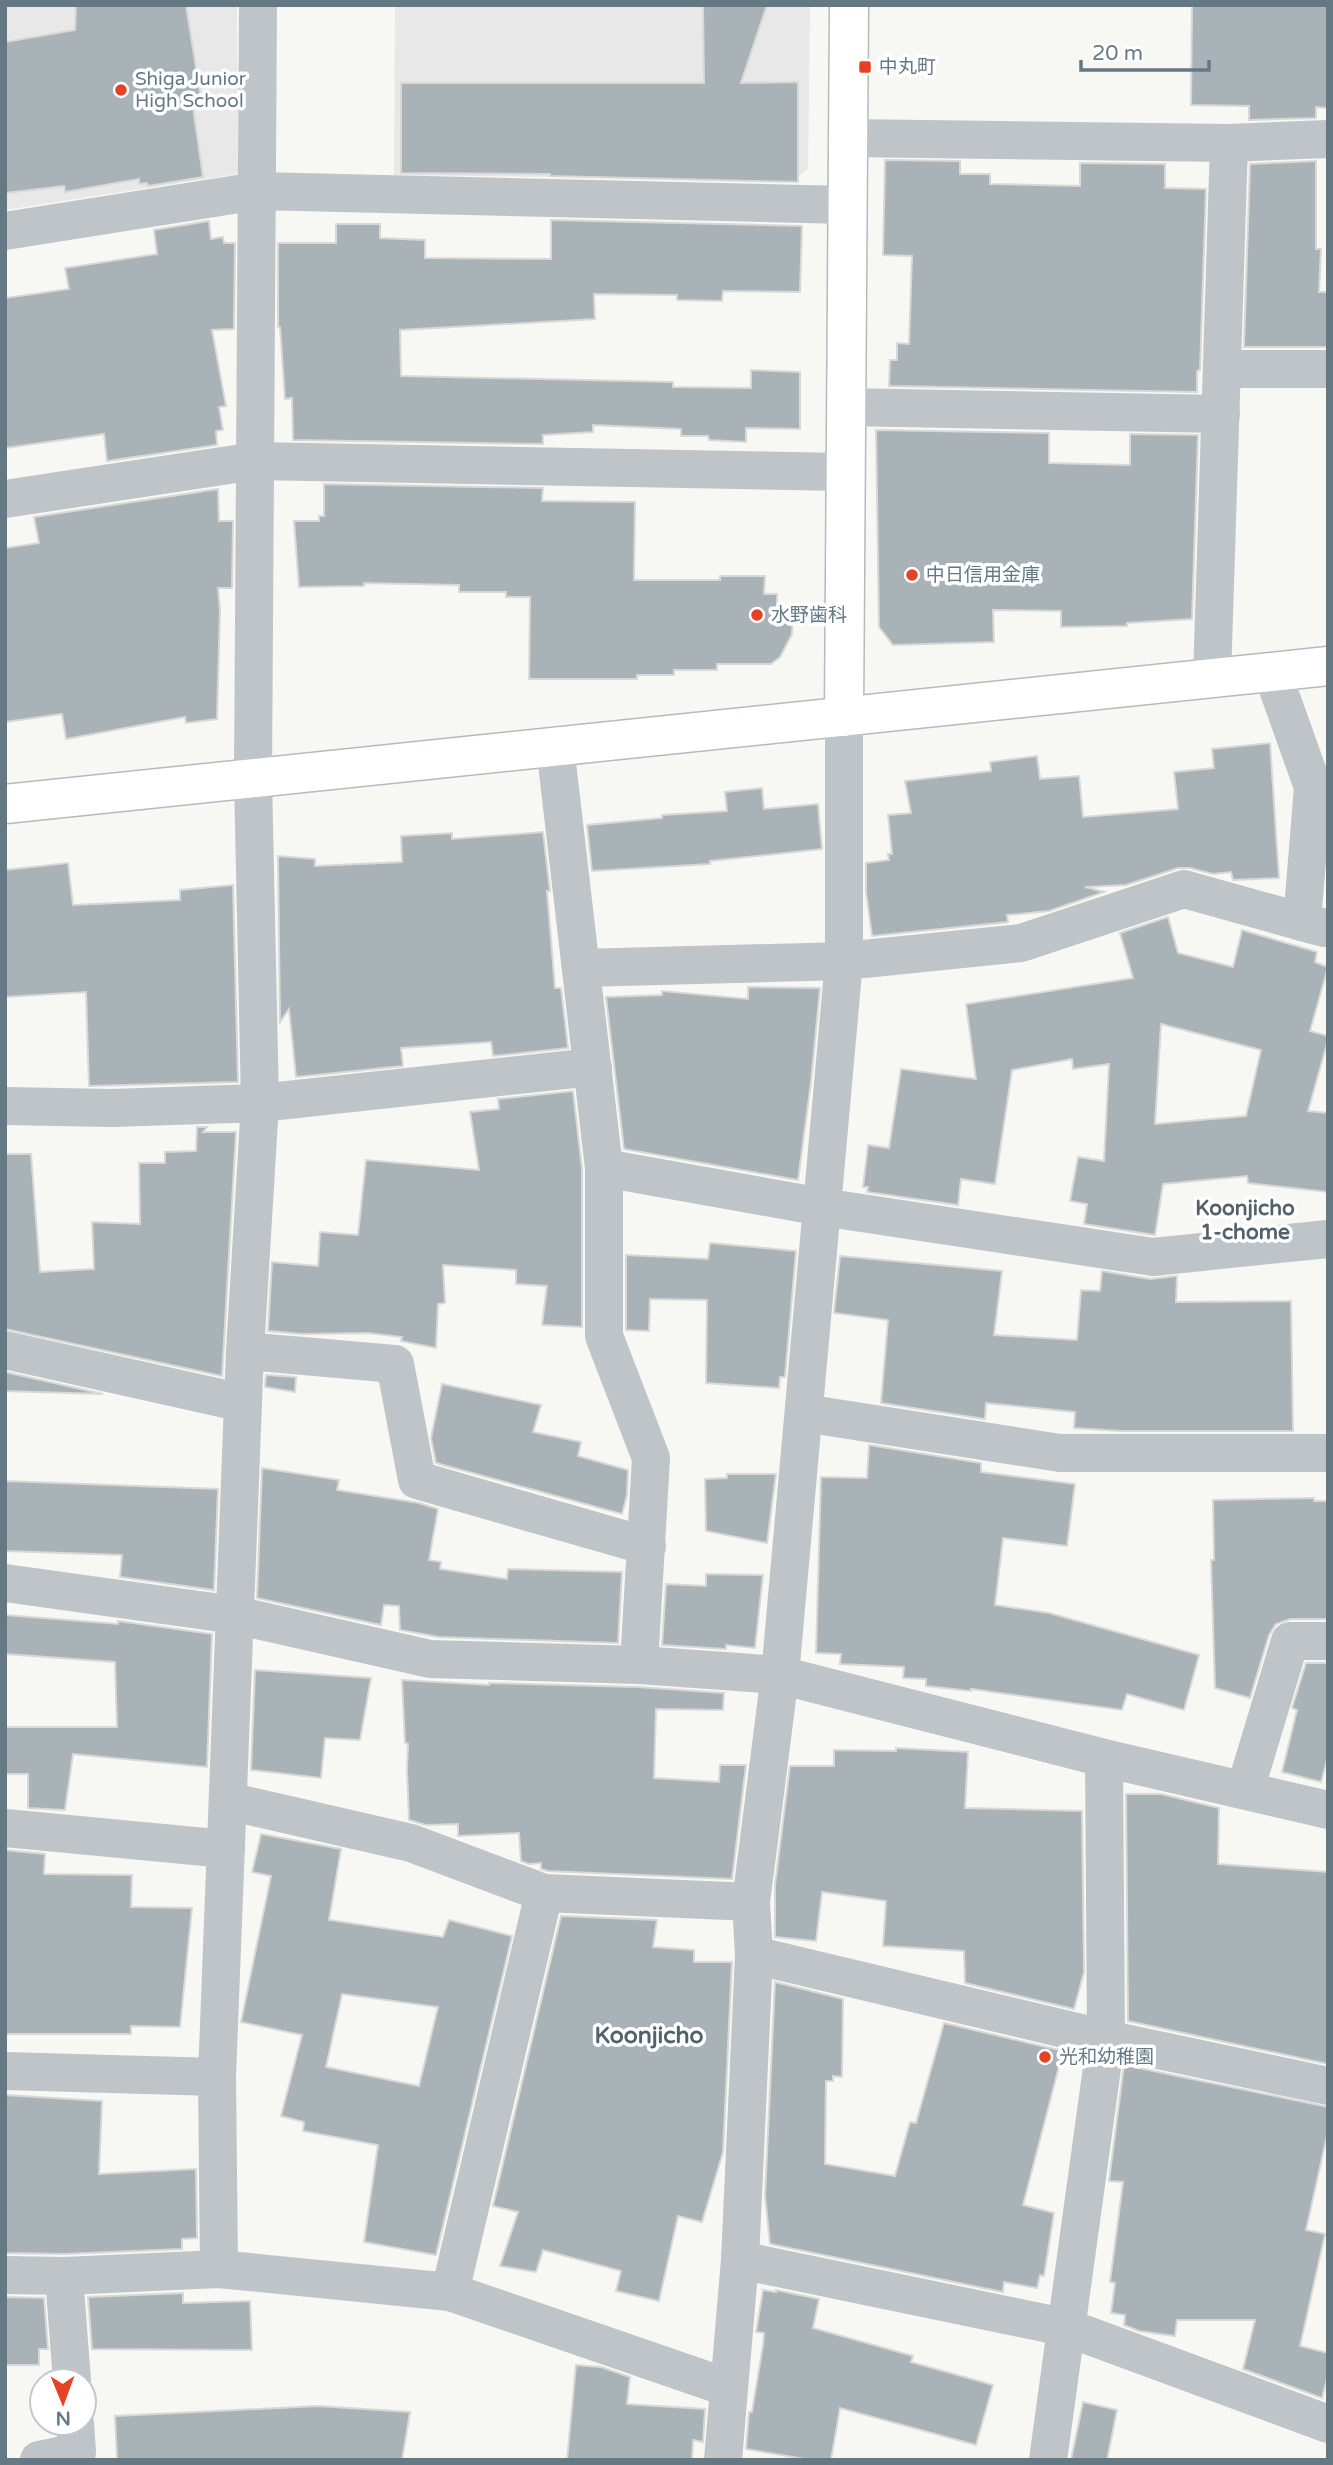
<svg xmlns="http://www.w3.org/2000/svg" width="1333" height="2465" viewBox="0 0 1333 2465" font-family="'Varela Round','Noto Sans JP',sans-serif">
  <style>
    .built { fill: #e7e8e7 }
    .building { fill: #a8b2b7; stroke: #d8d8d6; stroke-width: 2; fill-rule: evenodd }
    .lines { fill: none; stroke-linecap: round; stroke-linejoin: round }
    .secondary-casing { stroke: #b4babe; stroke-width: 41 }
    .street { stroke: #bfc4c8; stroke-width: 38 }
    .secondary { stroke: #fff; stroke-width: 38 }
    .poi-dot { fill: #e74123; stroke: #fff; stroke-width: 2.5 }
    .labels { text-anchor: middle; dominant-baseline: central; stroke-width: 7; stroke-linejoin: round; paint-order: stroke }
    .poi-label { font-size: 19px; fill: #657985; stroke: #fff; text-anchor: start }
    .neighbourhood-label { font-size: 21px; font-weight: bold; fill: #53626a; stroke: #fff }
    .quarter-label { font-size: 23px; font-weight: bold; fill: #53626a; stroke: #fff }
  </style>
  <rect width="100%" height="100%" fill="#f7f7f3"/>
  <g class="built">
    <polygon points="5,5 237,5 238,174 5,210"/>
    <polygon points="395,5 810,5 808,169 795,180 394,175"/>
  </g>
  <g class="building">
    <polygon points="76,5 186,5 201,99 192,100 203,177 148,186 147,183 139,184 139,179 65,192 64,186 5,193 5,42 75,30"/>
    <polygon points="703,5 767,5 741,83 798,82 798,182 550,176 550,174 401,173 401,83 704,83"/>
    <polygon points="1192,5 1328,5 1328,108 1316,107 1316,118 1249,120 1249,106 1191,105"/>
    <polygon points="885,160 960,161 960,174 990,174 990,184 1080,186 1080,163 1165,164 1165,188 1206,189 1200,370 1197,371 1197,392 889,386 890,360 897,360 897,343 909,344 912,256 883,255"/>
    <polygon points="1316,161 1316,249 1321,249 1319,292 1328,292 1328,347 1244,347 1250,164"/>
    <polygon points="551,220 802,226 800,292 723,291 722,301 677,300 677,295 594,294 595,319 400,330 401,376 673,382 673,387 751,388 751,370 800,372 800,429 746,428 746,442 709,440 708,436 681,436 681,429 593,425 593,432 543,435 543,444 293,440 292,398 285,399 280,327 278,327 278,243 336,243 336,224 380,224 380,238 425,240 425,258 551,259"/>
    <polygon points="209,221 211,239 223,237 224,243 235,243 234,329 212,330 226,406 219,407 223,430 216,431 217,445 107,461 104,434 5,448 5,298 69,289 65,268 157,254 154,230"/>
    <polygon points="876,430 1049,433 1049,463 1130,465 1130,434 1198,435 1192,619 1127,623 1127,626 1061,627 1061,611 993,610 994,642 893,645 879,627"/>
    <polygon points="324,484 543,488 542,501 635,502 634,580 720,580 720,576 765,576 764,594 777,594 777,608 793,608 792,634 780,657 771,664 717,664 717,670 674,670 674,675 637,675 637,679 529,679 530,597 506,597 506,592 459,592 459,585 364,583 364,586 299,587 294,521 319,521 319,516 324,516"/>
    <polygon points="218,489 219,521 233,521 232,588 218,588 220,610 217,719 186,723 185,717 66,739 62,714 5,722 5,548 39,543 34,517"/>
    <polygon points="1270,743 1279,878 1233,880 1231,872 1213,874 1190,868 1178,868 1126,885 1085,887 1104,892 1049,911 1007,915 1008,922 872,936 866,892 866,863 889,860 888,854 892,854 888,815 911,813 905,781 991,771 990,762 1037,756 1040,779 1079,776 1083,817 1178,809 1174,772 1214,768 1212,749"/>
    <polygon points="762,788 764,809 818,804 822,849 710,861 710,864 592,871 587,825 662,818 662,815 727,811 725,792"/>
    <polygon points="543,832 550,891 547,891 555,988 561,988 568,1048 493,1056 491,1042 401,1048 403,1066 296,1077 289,1009 280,1022 278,856 315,859 315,866 402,862 401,836 452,833 452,839"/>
    <polygon points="68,863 73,905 180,900 180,890 233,885 238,1082 89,1086 86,992 5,997 5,870"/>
    <path d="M1168,917l10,36 55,14 9,-37 75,22 -2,10 13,5 -18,64 18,5v4l-20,71 20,2v79l-80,-9 -1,-7 -84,8 -8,51 -71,-11 3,-20 -17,-3 8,-44 26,4 5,-97 -36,5 -1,-10 -60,11 -17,114 -34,-5 -3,26 -91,-13 1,-5h-5l5,-42 21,3 12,-79 75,10 -10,-75 167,-26 -13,-45zM1161,1024l100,26 -15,66 -91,8z"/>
    <polygon points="748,987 820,988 811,1082 798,1180 624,1149 606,997 662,995 662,991 748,999"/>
    <polygon points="573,1091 582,1169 582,1327 542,1325 547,1286 516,1284 516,1270 443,1265 445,1303 438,1304 436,1348 401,1341 402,1337 368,1333 303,1334 268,1331 272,1262 318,1266 320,1232 358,1235 366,1160 479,1170 470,1112 499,1109 498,1099"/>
    <polygon points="197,1127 207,1127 203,1132 236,1132 222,1376 5,1329 5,1154 31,1154 40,1272 94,1269 92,1222 140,1224 139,1163 165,1163 165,1152 196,1151"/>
    <polygon points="710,1243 796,1251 785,1377 780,1377 779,1388 706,1383 707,1300 650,1299 649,1331 626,1330 626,1255 708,1259"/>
    <polygon points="840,1256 1002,1271 994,1335 1077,1340 1081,1290 1100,1291 1102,1271 1150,1279 1177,1276 1176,1302 1291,1301 1293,1431 1121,1431 1074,1428 1075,1412 986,1403 985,1419 881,1403 888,1320 834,1313"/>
    <polygon points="5,1372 103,1394 5,1391"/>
    <polygon points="266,1375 296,1377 295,1392 265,1387"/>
    <polygon points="442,1384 541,1405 533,1432 581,1442 578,1456 628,1470 627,1495 622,1514 436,1463 431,1438"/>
    <polygon points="869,1445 981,1463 981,1472 1075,1484 1067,1546 1003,1538 995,1605 1049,1613 1199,1655 1184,1710 1127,1694 1122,1710 971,1689 971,1691 926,1686 926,1679 903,1678 904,1667 840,1664 841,1654 816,1653 821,1477 867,1478"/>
    <polygon points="262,1468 339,1480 337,1490 419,1503 438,1509 429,1560 441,1562 440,1569 507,1579 508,1569 622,1572 618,1643 439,1637 400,1630 399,1606 384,1605 381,1625 257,1598"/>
    <polygon points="727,1474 776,1474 767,1543 706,1531 705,1479 727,1478"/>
    <polygon points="5,1481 218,1489 214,1590 120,1577 122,1555 5,1551"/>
    <polygon points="1314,1498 1314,1501 1328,1501 1328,1619 1290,1619 1276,1624 1269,1635 1250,1698 1215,1688 1211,1560 1214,1560 1213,1500"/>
    <polygon points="706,1574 763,1575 755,1648 726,1645 726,1649 662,1645 666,1584 706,1586"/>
    <polygon points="5,1615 118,1624 118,1621 212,1634 207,1767 73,1754 65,1810 28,1808 28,1774 5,1774 5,1727 117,1727 115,1662 5,1654"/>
    <polygon points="1306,1663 1328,1663 1328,1756 1321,1782 1282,1772 1297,1710 1292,1708"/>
    <polygon points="255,1670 371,1678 360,1740 325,1738 321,1778 251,1770"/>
    <polygon points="402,1680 489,1685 489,1683 638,1687 724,1693 723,1710 656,1709 654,1778 719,1782 720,1765 746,1765 732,1879 548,1871 541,1869 541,1863 529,1864 521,1861 519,1833 458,1836 458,1824 426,1825 409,1820 407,1769 408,1744 405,1743"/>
    <polygon points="896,1748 968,1752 965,1808 1082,1811 1084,1972 1074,2009 965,1983 964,1951 883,1946 886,1901 822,1892 816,1941 775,1937 775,1885 790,1766 834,1766 834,1750 896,1751"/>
    <polygon points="1126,1794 1161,1794 1219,1808 1218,1864 1328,1872 1328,2064 1128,2021"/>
    <path d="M261,1834l80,15 -12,71 114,17 6,-17 63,16 -76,319 -72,-13 14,-97 -75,-14 1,-9 -23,-6 21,-81 -61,-13 30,-146 -19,-4zM342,1994l96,13 -19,79 -93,-19z"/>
    <polygon points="5,1850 45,1854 44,1874 132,1875 131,1907 192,1908 180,2027 131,2026 131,2034 5,2034"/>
    <polygon points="561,1916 657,1920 653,1947 694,1950 694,1962 732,1962 723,2152 702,2222 678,2216 659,2301 616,2291 621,2271 543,2250 536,2272 500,2266 518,2212 493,2206"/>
    <polygon points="775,1982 843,1999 842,2077 833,2076 833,2081 826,2081 825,2164 895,2176 910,2122 916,2123 944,2023 1063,2051 1023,2205 1054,2213 1044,2276 1040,2275 1037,2288 1004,2282 1003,2292 770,2244 765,2196"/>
    <polygon points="1124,2065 1328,2107 1328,2131 1306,2230 1325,2234 1300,2346 1328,2353 1328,2375 1322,2398 1243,2369 1255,2320 1177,2320 1175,2336 1139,2331 1124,2325 1125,2315 1111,2313 1115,2283 1110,2282 1123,2182 1109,2181"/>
    <polygon points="5,2095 102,2101 99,2174 196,2169 197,2238 182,2239 182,2249 64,2254 5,2253"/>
    <polygon points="763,2290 776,2292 776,2290 819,2299 813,2328 913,2356 911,2362 993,2385 976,2445 840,2408 831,2460 811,2460 746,2449 749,2412 752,2412 763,2345 764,2333 756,2332"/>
    <polygon points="183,2293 183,2303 250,2301 252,2350 92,2349 88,2297"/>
    <polygon points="5,2297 44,2298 48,2349 39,2349 39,2365 5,2365"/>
    <polygon points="576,2365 601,2367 630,2377 627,2404 705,2409 703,2442 693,2440 692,2460 567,2460"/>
    <polygon points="1083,2402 1117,2410 1107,2460 1071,2460"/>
    <polygon points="318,2406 410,2412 402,2460 117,2460 115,2416"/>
  </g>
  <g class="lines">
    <defs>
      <g id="secondary">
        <polyline points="844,717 849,5"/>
        <polyline points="5,804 1328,666"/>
      </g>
    </defs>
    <use href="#secondary" class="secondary-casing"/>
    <g class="street">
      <polyline points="847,138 1229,143 1328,139"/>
      <polyline points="5,231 257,191 847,205"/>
      <polyline points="1222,369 1328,369"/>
      <polyline points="846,407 1221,414"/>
      <polyline points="5,499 255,461 846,472"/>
      <polyline points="1272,672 1313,787 1302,922 1325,928"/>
      <polyline points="1212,678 1229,143"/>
      <polyline points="555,746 604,1168 604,1336 651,1458 639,1665"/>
      <polyline points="581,968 844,961 1021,943 1184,889 1302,922"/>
      <polyline points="5,1106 112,1108 260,1103 593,1067"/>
      <polyline points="604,1168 822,1207 1153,1257 1328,1239"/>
      <polyline points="5,1350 243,1403"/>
      <polyline points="245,1351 395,1364 417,1480 647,1546"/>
      <polyline points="804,1413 1060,1453 1328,1453"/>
      <polyline points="5,1583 235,1615 430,1659 639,1665 780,1675 1104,1758 1328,1810"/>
      <polyline points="1245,1790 1290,1641 1328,1641"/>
      <polyline points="228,1801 411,1843 544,1893 751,1902"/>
      <polyline points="5,1828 226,1849"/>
      <polyline points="754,1955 1106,2039 1328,2086"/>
      <polyline points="5,2071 217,2077"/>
      <polyline points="740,2260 1068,2328 1328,2424"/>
      <polyline points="219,2269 217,2077 245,1351 260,1103 253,778 258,5"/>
      <polyline points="5,2275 64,2276 219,2269 450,2292 729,2388"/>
      <polyline points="64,2276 72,2381"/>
      <polyline points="450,2292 544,1893"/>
      <polyline points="39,2460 77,2452 75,2423"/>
      <polyline points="723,2460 740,2260 754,1955 751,1902 780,1675 844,961 844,717"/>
      <polyline points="1048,2460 1106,2039 1104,1758"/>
    </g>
    <use href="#secondary" class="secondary"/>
  </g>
  <g class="poi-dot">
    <rect x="858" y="60" width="14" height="14" rx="3.5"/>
    <circle cx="121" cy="90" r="7"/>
    <circle cx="912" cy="575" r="7"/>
    <circle cx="757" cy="615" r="7"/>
    <circle cx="1045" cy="2057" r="7"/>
  </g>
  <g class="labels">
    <g class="poi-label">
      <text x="879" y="67">中丸町</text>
      <text x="135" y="79">Shiga Junior<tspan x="135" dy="22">High School</tspan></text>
      <text x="926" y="575">中日信用金庫</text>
      <text x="771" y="615">水野歯科</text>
      <text x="1059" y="2057">光和幼稚園</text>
    </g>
    <g class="neighbourhood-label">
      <text x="1245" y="1208">Koonjicho<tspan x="1245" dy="24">1-chome</tspan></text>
    </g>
    <g class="quarter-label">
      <text x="649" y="2036">Koonjicho</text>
    </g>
  </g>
  <rect width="1333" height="2465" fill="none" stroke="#657985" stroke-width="14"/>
  <g transform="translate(63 2402) rotate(179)"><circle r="33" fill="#ffffff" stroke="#c1c9ce" stroke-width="2"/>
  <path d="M0-5L12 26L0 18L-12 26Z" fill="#e74123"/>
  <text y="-10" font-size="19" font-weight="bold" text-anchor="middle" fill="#657985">N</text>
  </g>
  <path d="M1081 60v10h128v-10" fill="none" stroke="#657985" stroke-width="3.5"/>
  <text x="1092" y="60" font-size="21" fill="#657985" stroke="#ffffff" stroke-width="5" paint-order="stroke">20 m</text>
</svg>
